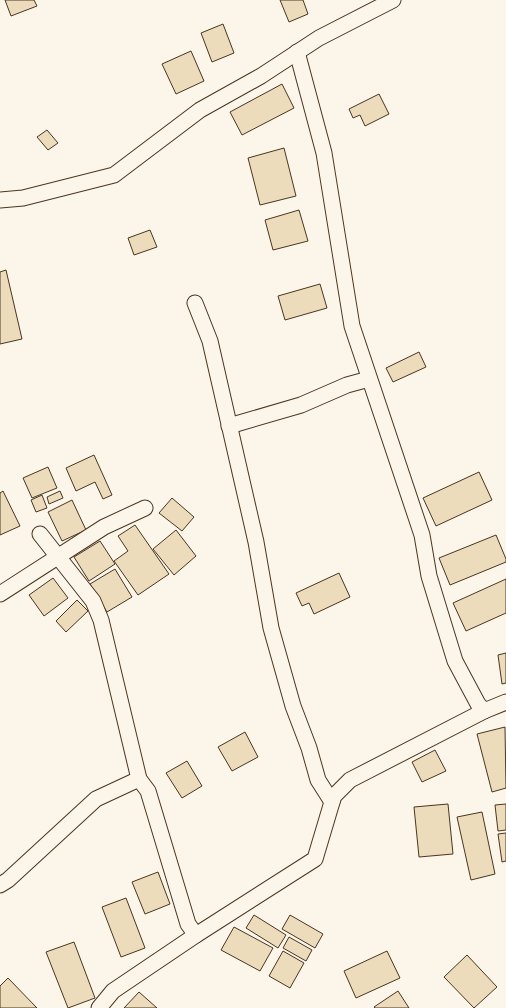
<svg xmlns="http://www.w3.org/2000/svg" width="506" height="1008" viewBox="0 0 506 1008" font-family="'Alegreya Sans',sans-serif">
  <style>
    .building { fill: #ecdcbc; stroke: #4a3520 }
    .lines { fill: none; stroke-linecap: round; stroke-linejoin: round }
    .minor-casing { stroke: #4a3520; stroke-width: 17 }
    .minor { stroke: #fbf6e9; stroke-width: 15 }
  </style>
  <rect width="100%" height="100%" fill="#fbf6e9"/>
  <g class="building">
    <polygon points="5,0 34,0 37,6 11,16"/>
    <polygon points="280,0 303,0 308,14 289,22"/>
    <polygon points="223,24 234,53 212,62 201,33"/>
    <polygon points="191,51 204,81 176,94 162,64"/>
    <polygon points="282,84 294,108 242,135 230,112"/>
    <polygon points="379,94 389,114 365,126 360,115 353,118 349,109"/>
    <polygon points="47,130 58,143 48,150 37,137"/>
    <polygon points="284,148 296,196 260,205 248,158"/>
    <polygon points="299,210 308,241 273,250 265,220"/>
    <polygon points="150,230 157,247 134,255 128,238"/>
    <polygon points="6,270 22,339 0,344 0,272"/>
    <polygon points="320,284 327,308 285,320 278,296"/>
    <polygon points="419,352 426,367 393,382 386,368"/>
    <polygon points="94,455 112,495 103,499 95,482 76,491 66,468"/>
    <polygon points="48,467 57,488 32,498 23,478"/>
    <polygon points="479,472 492,500 436,526 423,498"/>
    <polygon points="3,491 20,526 0,535 0,493"/>
    <polygon points="60,491 63,498 49,504 47,497"/>
    <polygon points="42,495 47,508 36,512 31,500"/>
    <polygon points="172,498 194,517 182,531 159,513"/>
    <polygon points="72,500 86,530 62,541 48,512"/>
    <polygon points="135,525 169,574 138,595 114,561 128,551 118,536"/>
    <polygon points="176,530 196,556 174,575 153,549"/>
    <polygon points="496,535 506,559 506,562 450,585 439,558"/>
    <polygon points="100,541 115,564 89,581 74,557"/>
    <polygon points="115,569 132,597 107,612 90,584"/>
    <polygon points="339,573 350,597 314,614 309,603 302,606 296,593"/>
    <polygon points="53,578 68,598 44,616 29,595"/>
    <polygon points="506,579 506,613 466,631 453,603"/>
    <polygon points="77,600 88,611 66,632 56,621"/>
    <polygon points="506,653 506,683 502,684 498,655"/>
    <polygon points="505,727 506,788 492,792 477,734"/>
    <polygon points="245,732 258,757 232,771 218,747"/>
    <polygon points="435,750 446,771 422,782 412,762"/>
    <polygon points="187,761 202,786 182,798 166,773"/>
    <polygon points="448,804 453,854 419,857 414,807"/>
    <polygon points="506,804 506,830 498,831 495,805"/>
    <polygon points="482,812 495,874 471,880 457,817"/>
    <polygon points="506,833 506,861 502,862 498,834"/>
    <polygon points="158,872 170,904 145,914 132,882"/>
    <polygon points="126,898 145,948 121,957 102,907"/>
    <polygon points="254,915 286,935 278,948 246,928"/>
    <polygon points="290,915 323,934 315,948 282,929"/>
    <polygon points="234,927 273,948 260,971 221,950"/>
    <polygon points="289,937 312,950 306,961 283,948"/>
    <polygon points="74,942 95,998 68,1008 46,952"/>
    <polygon points="283,951 304,963 290,988 269,976"/>
    <polygon points="387,951 400,978 356,998 344,971"/>
    <polygon points="467,955 497,987 474,1008 444,977"/>
    <polygon points="8,978 37,1008 0,1008 0,986"/>
    <polygon points="398,991 409,1008 375,1008 374,1007"/>
    <polygon points="139,992 157,1008 124,1008"/>
  </g>
  <g class="lines">
    <defs>
      <g id="minor">
        <polyline points="297,52 324,153 352,326 422,535 429,576 455,661 478,704 484,711"/>
        <polyline points="0,200 23,198 114,175 200,110 261,76 319,38 393,0"/>
        <polyline points="195,303 210,341 256,542 271,628 293,706 309,748 318,780 332,802"/>
        <polyline points="229,426 301,405 347,385 369,379"/>
        <polyline points="40,534 93,601 101,620 139,779 148,791 188,924 196,935"/>
        <polyline points="0,594 104,527 145,508"/>
        <polyline points="0,885 8,880 96,799 139,779"/>
        <polyline points="99,1008 113,991 196,935 315,859 332,802 334,796 350,780 484,711 506,702"/>
      </g>
    </defs>
    <use href="#minor" class="minor-casing"/>
    <use href="#minor" class="minor"/>
  </g>
</svg>
